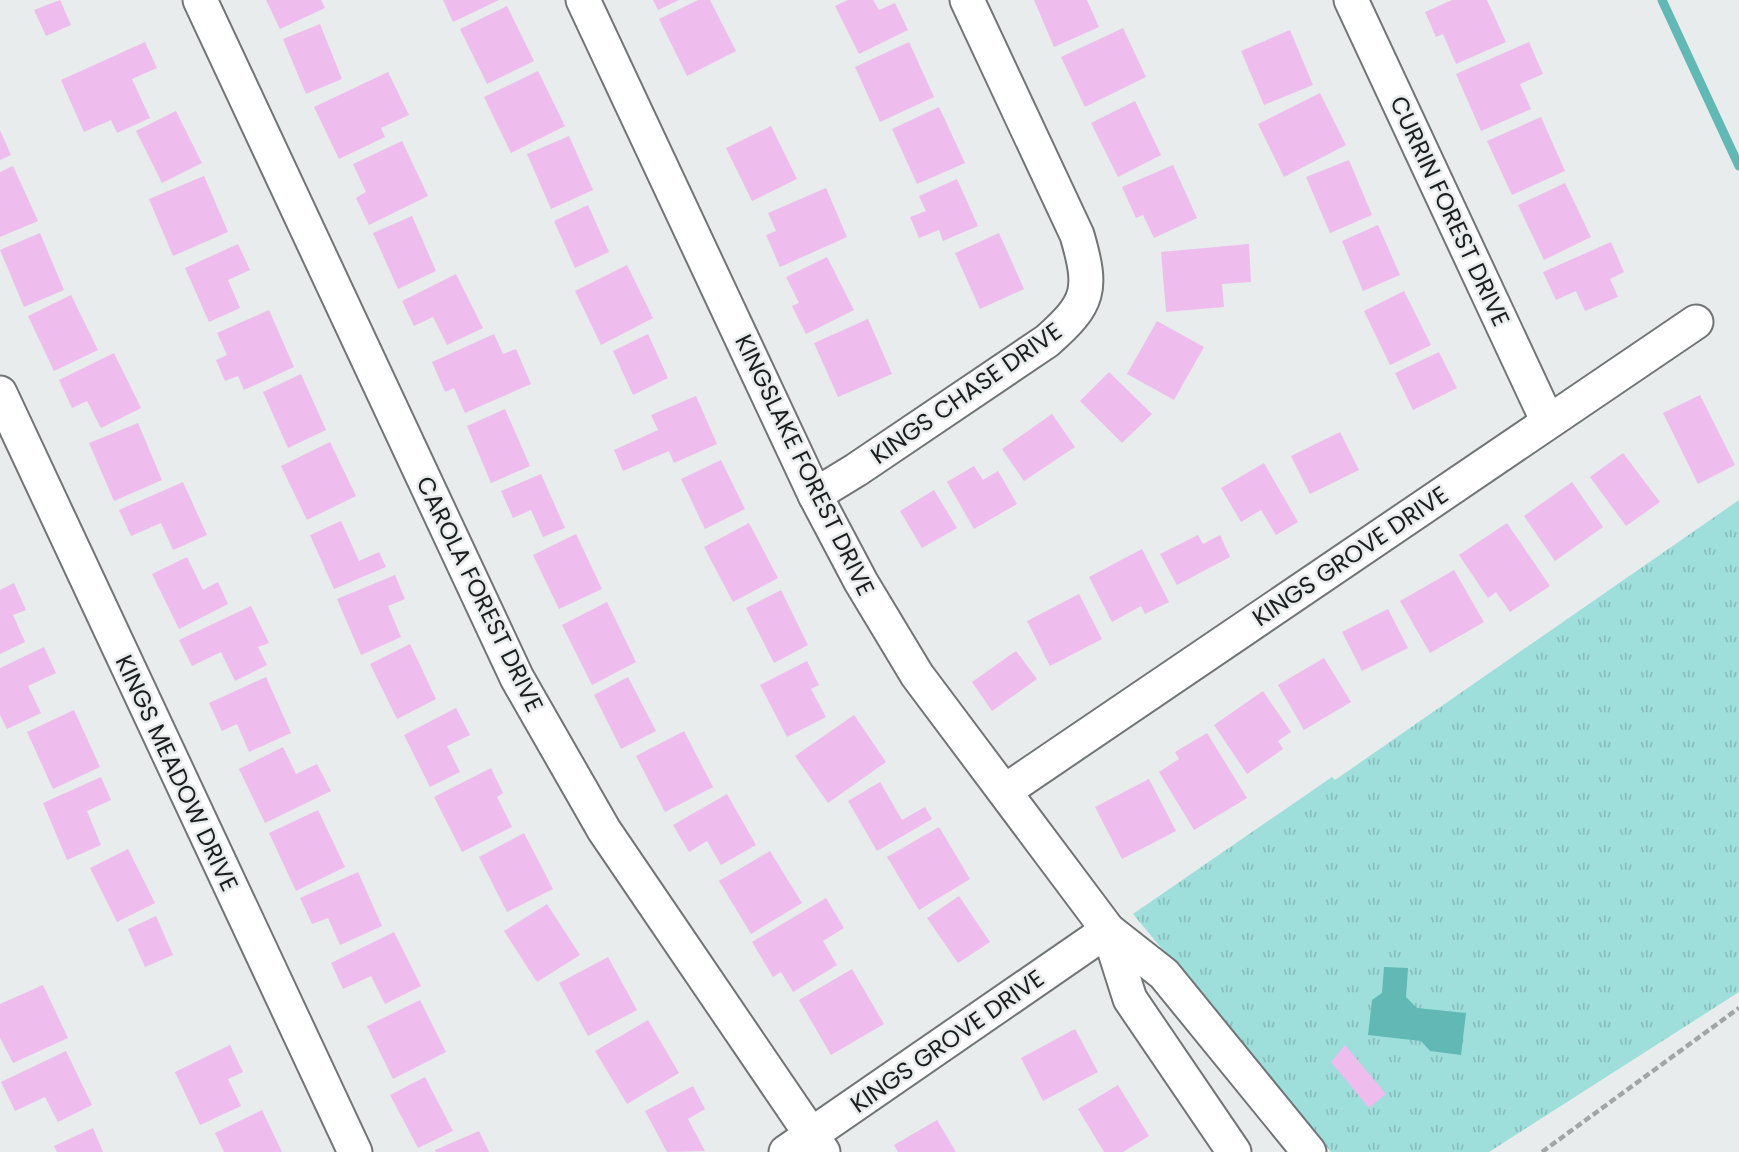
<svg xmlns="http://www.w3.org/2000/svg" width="1739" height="1152" viewBox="0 0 1739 1152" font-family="Poppins,sans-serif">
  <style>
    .park { fill: url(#park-tufts) }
    .water { fill: #61b8b5 }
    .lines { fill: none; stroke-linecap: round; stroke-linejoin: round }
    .stream { stroke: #61b8b5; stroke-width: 9 }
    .building { fill: #eebdee }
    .minor-casing { stroke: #717575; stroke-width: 37 }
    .path { stroke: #a2a5a5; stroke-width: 4.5; stroke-dasharray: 7 3.5; stroke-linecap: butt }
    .minor { stroke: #fff; stroke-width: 33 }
    .labels { text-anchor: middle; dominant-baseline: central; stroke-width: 5; stroke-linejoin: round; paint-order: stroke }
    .street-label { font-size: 24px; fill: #1c1e1e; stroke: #e8ecec }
  </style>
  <defs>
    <pattern id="park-tufts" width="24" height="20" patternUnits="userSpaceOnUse" patternTransform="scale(1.75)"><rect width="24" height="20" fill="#9ededb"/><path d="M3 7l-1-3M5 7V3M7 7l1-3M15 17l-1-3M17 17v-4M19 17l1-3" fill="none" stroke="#88bebc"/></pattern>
  </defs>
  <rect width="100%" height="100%" fill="#e8ecec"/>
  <polygon class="park" points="1739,500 1739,992 1489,1152 1331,1152 1133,914 1332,777 1335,780"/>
  <polygon class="water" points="1384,967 1408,968 1406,997 1417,1008 1466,1013 1461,1055 1430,1051 1421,1041 1368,1035 1372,1000 1382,993"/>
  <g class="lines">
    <polyline class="stream" points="1662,0 1739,166"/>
  </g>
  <g class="building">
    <polygon points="60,0 71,25 46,36 34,10"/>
    <polygon points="266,0 321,0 325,8 280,29"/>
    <polygon points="443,0 499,0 453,22"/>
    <polygon points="653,0 679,0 658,10"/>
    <polygon points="698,0 710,0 736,51 687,76 659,19"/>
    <polygon points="848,0 873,0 879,10 895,3 908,30 859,54 835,6"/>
    <polygon points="1034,0 1087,0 1099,27 1054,47"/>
    <polygon points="1452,0 1487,0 1506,42 1456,64 1443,34 1436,37 1425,12"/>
    <polygon points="507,6 534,61 487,84 460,29"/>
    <polygon points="320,24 342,79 306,94 283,39"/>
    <polygon points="1123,28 1146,77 1085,107 1061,57"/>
    <polygon points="1290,30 1313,85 1264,105 1241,51"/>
    <polygon points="145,42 157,68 132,79 150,118 117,133 111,120 84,132 61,80"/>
    <polygon points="909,42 934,97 880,122 855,67"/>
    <polygon points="1529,42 1543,74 1520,84 1531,109 1481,131 1456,74"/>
    <polygon points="538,71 565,126 511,153 484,97"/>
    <polygon points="388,72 409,115 381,128 385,137 339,159 314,107"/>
    <polygon points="1320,93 1346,145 1284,177 1258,124"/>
    <polygon points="1135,101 1161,155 1118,177 1091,123"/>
    <polygon points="939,107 965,163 917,184 892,129"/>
    <polygon points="176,111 202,163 162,183 136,131"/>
    <polygon points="1541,117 1565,171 1512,195 1487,141"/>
    <polygon points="771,126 797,179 752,201 726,148"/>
    <polygon points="0,130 11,155 0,160"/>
    <polygon points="569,136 593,190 551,209 527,154"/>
    <polygon points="402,141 428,196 369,225 356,198 366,192 353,164"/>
    <polygon points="1349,160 1372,215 1330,233 1306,177"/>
    <polygon points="1173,165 1197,218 1154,238 1143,215 1136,218 1122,187"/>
    <polygon points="13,166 38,221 0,237 0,172"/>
    <polygon points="204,176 228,232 173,256 149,199"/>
    <polygon points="957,179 978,226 943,241 939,230 919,238 910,217 926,211 919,196"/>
    <polygon points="1565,183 1591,237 1544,260 1518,205"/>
    <polygon points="826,188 847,237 780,267 766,235 776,231 768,213"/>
    <polygon points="588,205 609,252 575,268 554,221"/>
    <polygon points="412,216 436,271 398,289 373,233"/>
    <polygon points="1378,225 1400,275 1363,291 1342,241"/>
    <polygon points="40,233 64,290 24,307 0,250"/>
    <polygon points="999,233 1024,289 980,309 955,253"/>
    <polygon points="1611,242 1624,272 1610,279 1618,297 1585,311 1576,291 1556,300 1543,272"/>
    <polygon points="238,244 250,270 228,280 240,308 209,322 185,268"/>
    <polygon points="1249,244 1251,282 1222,284 1224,307 1166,312 1161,252"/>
    <polygon points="827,257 854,310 806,334 792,306 799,303 786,277"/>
    <polygon points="627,265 653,318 601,345 575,291"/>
    <polygon points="456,274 483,328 447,345 433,317 414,326 402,301"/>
    <polygon points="1404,291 1431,345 1390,365 1364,311"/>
    <polygon points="71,295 98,350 54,371 28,316"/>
    <polygon points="269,310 294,367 244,390 238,376 225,381 216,360 227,355 217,333"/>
    <polygon points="868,319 892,374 838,397 814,343"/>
    <polygon points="1157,321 1204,347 1174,400 1127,374"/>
    <polygon points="494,334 503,354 516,349 531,384 465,413 454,388 445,392 432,362"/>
    <polygon points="648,334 668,378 633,395 613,351"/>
    <polygon points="1439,352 1457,388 1413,410 1395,373"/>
    <polygon points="114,353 141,408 101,428 87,401 72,408 59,380"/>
    <polygon points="1109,372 1152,414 1122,443 1080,401"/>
    <polygon points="301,374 326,430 288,448 263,392"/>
    <polygon points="1700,395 1735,465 1698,484 1663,413"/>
    <polygon points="696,396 717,444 674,463 669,451 623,471 614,450 658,430 651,415"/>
    <polygon points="505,409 530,466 491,483 467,426"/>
    <polygon points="1052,414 1075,447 1024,481 1002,449"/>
    <polygon points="138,423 162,480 114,501 89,443"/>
    <polygon points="1340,432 1359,470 1310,494 1291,456"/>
    <polygon points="330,442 356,496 307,520 281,466"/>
    <polygon points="1623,453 1660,502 1626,526 1590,477"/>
    <polygon points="721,460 745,509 705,529 681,479"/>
    <polygon points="1264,463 1298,522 1276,535 1261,510 1241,522 1221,488"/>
    <polygon points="974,466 983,480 998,471 1017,504 974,529 947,482"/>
    <polygon points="541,474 565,528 543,537 531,510 513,518 501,491"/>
    <polygon points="183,482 207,535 173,550 161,523 131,536 119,510"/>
    <polygon points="1572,482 1603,527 1555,561 1524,516"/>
    <polygon points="934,490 957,528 922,548 900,511"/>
    <polygon points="341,521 359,561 379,552 386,567 334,589 310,535"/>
    <polygon points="749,523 778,578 733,602 704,547"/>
    <polygon points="1507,523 1550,586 1510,612 1496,592 1488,598 1459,555"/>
    <polygon points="576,534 602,589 559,609 533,555"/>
    <polygon points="1198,535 1203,544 1220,535 1230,557 1177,585 1160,554"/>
    <polygon points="1142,549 1169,602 1145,614 1141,606 1112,622 1089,577"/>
    <polygon points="187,557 203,590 218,582 228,604 179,629 152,574"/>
    <polygon points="1454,570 1484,622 1430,653 1400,601"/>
    <polygon points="395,575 405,599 388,606 401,637 361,655 337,599"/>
    <polygon points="14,583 26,610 13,615 25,642 0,654 0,590"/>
    <polygon points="781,590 808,645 774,663 746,608"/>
    <polygon points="1079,594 1102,639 1050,666 1027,621"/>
    <polygon points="607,602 636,662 592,685 562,625"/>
    <polygon points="251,606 269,643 258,647 267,665 235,681 221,652 192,666 179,640"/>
    <polygon points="1388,609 1408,648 1362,671 1342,632"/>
    <polygon points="410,644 436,699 397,719 370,664"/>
    <polygon points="44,647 56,673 28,686 41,713 7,729 0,715 0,668"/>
    <polygon points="1016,651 1037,679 992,711 972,682"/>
    <polygon points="1324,658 1351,702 1304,730 1278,685"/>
    <polygon points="807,661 819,685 811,689 826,717 787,737 760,685"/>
    <polygon points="266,677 291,733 249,752 237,724 222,731 209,703"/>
    <polygon points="628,677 656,731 621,749 594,695"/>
    <polygon points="1263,691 1291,732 1278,741 1283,749 1247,774 1214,725"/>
    <polygon points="456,708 470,735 447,746 460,772 430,787 404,735"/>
    <polygon points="74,710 100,767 53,789 27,732"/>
    <polygon points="854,715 886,762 828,803 795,756"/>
    <polygon points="684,731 713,787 665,812 636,756"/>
    <polygon points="1207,733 1247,798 1194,830 1159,772 1179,759 1175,752"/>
    <polygon points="283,747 296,774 317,764 331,791 265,823 239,769"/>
    <polygon points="491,768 503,793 497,797 512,827 462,852 434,797"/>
    <polygon points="101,777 111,800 87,811 101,845 67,860 43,803"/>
    <polygon points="1149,779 1176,831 1122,859 1095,807"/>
    <polygon points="880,782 902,820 925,807 932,819 877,851 848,801"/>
    <polygon points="727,794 756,845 721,865 707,841 689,852 673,825"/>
    <polygon points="318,810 345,867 296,891 269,833"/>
    <polygon points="939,827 970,879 919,910 887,857"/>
    <polygon points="524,833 553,889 507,912 479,857"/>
    <polygon points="128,849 155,903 117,922 90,868"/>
    <polygon points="770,851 802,903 751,934 719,881"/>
    <polygon points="358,872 382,926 340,945 328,918 312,924 300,898"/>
    <polygon points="959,896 990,942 958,963 927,918"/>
    <polygon points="826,898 844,928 823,941 837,965 793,992 781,972 773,977 752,942"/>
    <polygon points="547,904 580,955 537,982 504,931"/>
    <polygon points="156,916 173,955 145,967 128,929"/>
    <polygon points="394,932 421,986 385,1004 371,976 343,989 331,963"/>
    <polygon points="608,957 637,1010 588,1036 559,983"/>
    <polygon points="852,969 884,1024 831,1055 799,1000"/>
    <polygon points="43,985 68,1038 13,1063 0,1038 0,1004"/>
    <polygon points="420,1000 446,1052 393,1079 367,1026"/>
    <polygon points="648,1020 679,1073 627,1104 595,1051"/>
    <polygon points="1075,1029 1098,1072 1043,1101 1021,1058"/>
    <polygon points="230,1045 243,1072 228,1079 241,1106 200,1125 175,1072"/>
    <polygon points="1345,1045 1386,1094 1369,1108 1331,1062"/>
    <polygon points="66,1051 92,1105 58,1122 45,1097 15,1111 1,1082"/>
    <polygon points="425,1077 453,1131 418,1148 390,1095"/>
    <polygon points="1118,1085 1149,1136 1123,1152 1104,1152 1078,1109"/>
    <polygon points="693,1086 705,1109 688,1119 705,1151 667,1152 645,1111"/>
    <polygon points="262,1110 282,1152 224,1152 215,1133"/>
    <polygon points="937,1120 956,1152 898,1152 894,1145"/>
    <polygon points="93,1128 103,1152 57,1152 54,1146"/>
    <polygon points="479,1131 489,1152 436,1152 435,1150"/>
  </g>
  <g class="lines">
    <defs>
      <g id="minor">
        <polyline points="200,0 517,678 604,830 823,1152"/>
        <polyline points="583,0 815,495 861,582 917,675 1108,930 1164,974 1309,1152"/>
        <polyline points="1351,0 1548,422"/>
        <polyline points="0,393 355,1152"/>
        <path d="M815,495l41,-25 191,-129c43,-38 46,-51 30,-106l-110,-235"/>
        <polyline points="1005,791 1696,322"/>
        <polyline points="1108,930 1130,999 1234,1152"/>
        <polyline points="786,1152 1108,930"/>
      </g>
    </defs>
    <use href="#minor" class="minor-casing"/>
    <polyline class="path" points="1542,1152 1739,1008"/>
    <use href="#minor" class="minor"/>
  </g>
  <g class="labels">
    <g class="street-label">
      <text transform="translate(1450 211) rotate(65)">CURRIN FOREST DRIVE</text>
      <text transform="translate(966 393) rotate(-35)">KINGS CHASE DRIVE</text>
      <text transform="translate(805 465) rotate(64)">KINGSLAKE FOREST DRIVE</text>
      <text transform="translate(1350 556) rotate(-34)">KINGS GROVE DRIVE</text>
      <text transform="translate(480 594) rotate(64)">CAROLA FOREST DRIVE</text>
      <text transform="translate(177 773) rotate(65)">KINGS MEADOW DRIVE</text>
      <text transform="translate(947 1041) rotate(-35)">KINGS GROVE DRIVE</text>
    </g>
  </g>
</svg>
